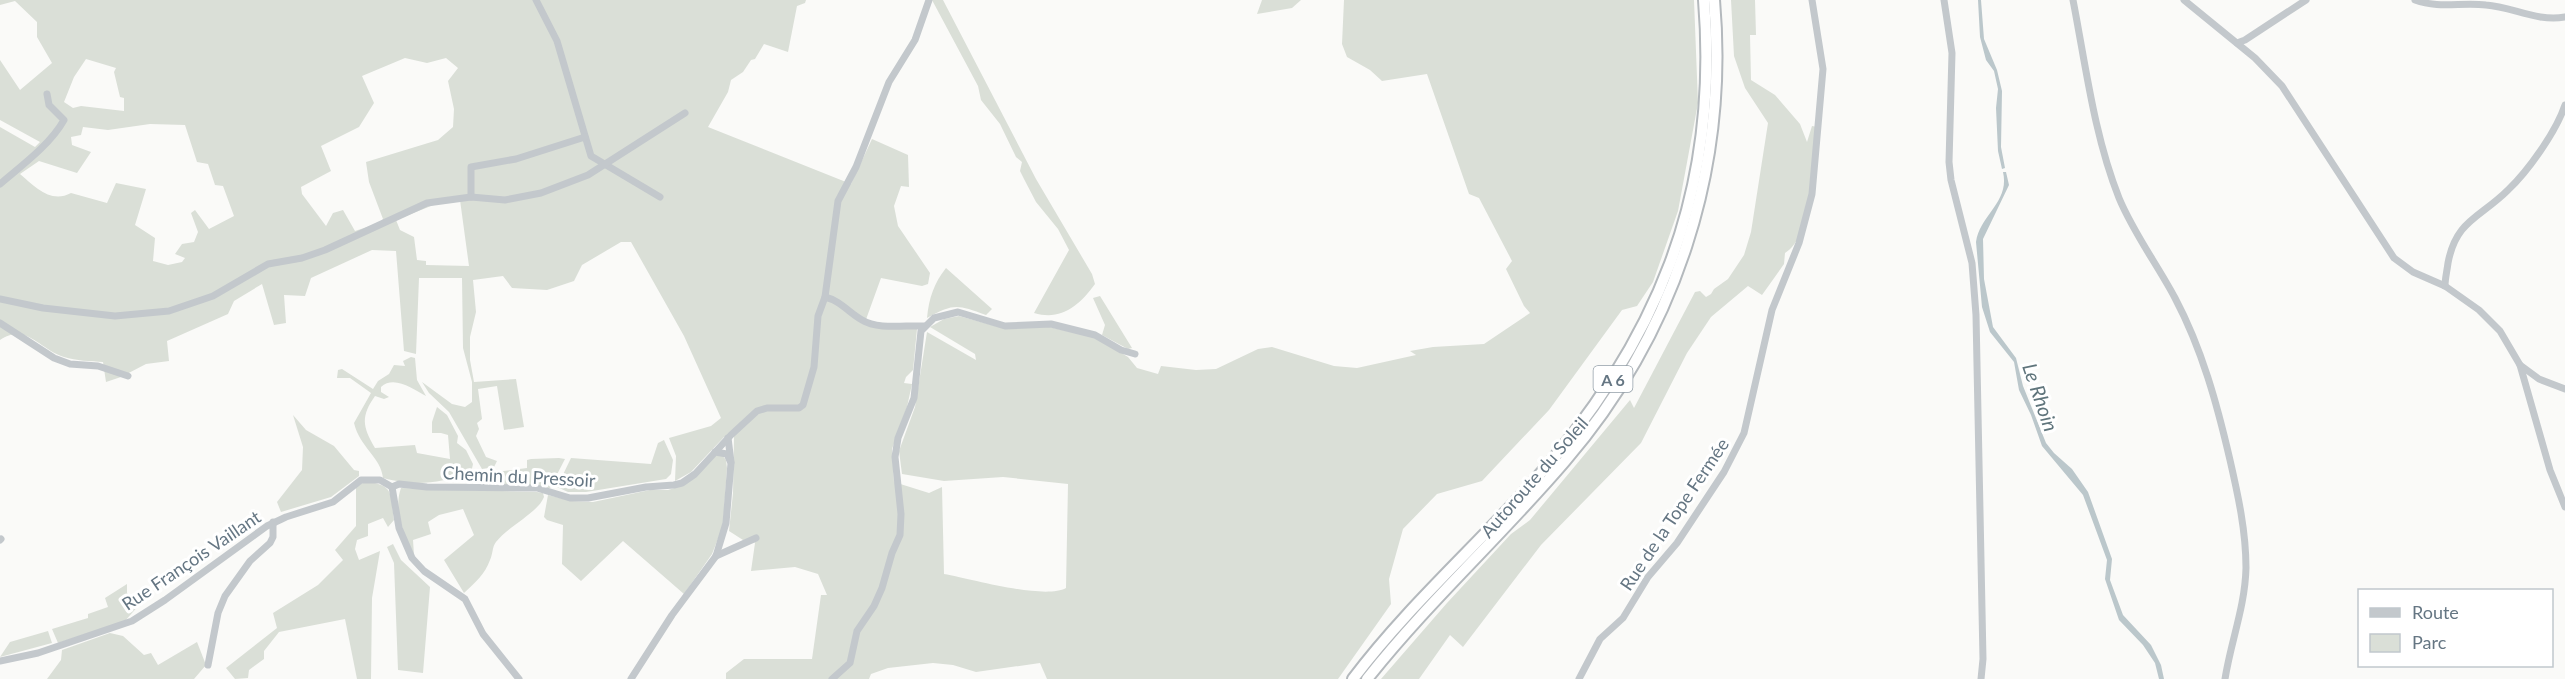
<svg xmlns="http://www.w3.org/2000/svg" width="2565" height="679" viewBox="0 0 2565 679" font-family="Lato,sans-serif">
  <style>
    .green { fill: #dadfd7; fill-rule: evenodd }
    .water { fill: #bbc7cb }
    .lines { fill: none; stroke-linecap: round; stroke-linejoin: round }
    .highway-casing { stroke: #b4b9bd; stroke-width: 14 }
    .minor { stroke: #c3c8cc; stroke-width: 7 }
    .highway { stroke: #fff; stroke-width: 10 }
    .labels { text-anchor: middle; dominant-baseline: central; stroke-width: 6; stroke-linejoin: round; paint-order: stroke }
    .shield { fill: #fff; stroke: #939fa8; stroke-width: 1.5 }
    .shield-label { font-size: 16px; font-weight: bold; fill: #657683 }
    .street-label { font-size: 18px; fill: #657683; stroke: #fff }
    .water-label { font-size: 20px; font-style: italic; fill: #60757c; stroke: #fff }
  </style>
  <rect width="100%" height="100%" fill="#fafaf8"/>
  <g class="green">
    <path d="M0,0h806l-1,3 -8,3 -9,46 -24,-8 -9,15 -4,1 -8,12 -12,8 -3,12 -20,35 143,57 21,-45 36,16 1,32 -8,-1 -7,20 4,20 32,47 -2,11 -6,2 -41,-8 -17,47 53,4 -4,41 -7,7 -2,6 8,1 -5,23 -15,42 2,33 35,11 13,-6 2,87c28,5 100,26 122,14l2,-104 -65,-7 -59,4 -42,-7 -3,-23 16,-44 12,-75 49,28 -1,-6 -45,-27 14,-8 15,-3 47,13 39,-3 52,12 31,19 9,11 21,6 3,-8 35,4 20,-1 42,-20 14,-2 62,19 23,2 59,-13 -6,-4 23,-4 51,-3 46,-31 -6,-7 -18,-37 6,-8 -33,-63 -10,-4 -42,-120 -45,7 -12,-11 -23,-13 -5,-13 2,-44h350l4,103 -20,108 -25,71 -16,24 -15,4 -73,100 -67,71 -45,13 -34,35 -14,50 2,25 -53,75h-291l-7,-16 -64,9 -23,-7 -20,-2 -45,5 -17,6 -2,5h-143v-6l18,-14h68l9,-64h6l-9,-21 -23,-7 -44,4 4,-28 -4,-4 -8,1 -14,-9 4,-38 1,-56h-10l-33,35 -16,9 1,-25 -7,-18 42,-12 10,-8 -37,-82 -53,-94h-10l-39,23 -8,16 -27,9 -35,-2 -9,-12 -30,4 3,32 -6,25v23l4,22 42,-3 8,48 -20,3 -7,-44 -19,3 4,30 -5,4 2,6 -3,7 10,21 11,4 -3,6 -12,2 -33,-57 -20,-19 -7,-11 30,22 13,3 7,-5v-20l-9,-34 -1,-70h-43l-3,76 -12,-3 -8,-100 -24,-1 -61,28 -6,18 -21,-1 2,28 -12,2 -12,-41 -28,17 -6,13 -61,27 2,20 -23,3 -25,13 -15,5 -3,-20c-12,-1 -27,-1 -39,-5 -25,-8 -38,-35 -64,-17v-213l35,20 5,-5 -40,-22v-60l20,30 32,-27 -15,-26v-15l-22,-21 -15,4zM405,58l22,5 19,-5 12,10 -10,13 6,28 -1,18 -15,13 -72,22 3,20 14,37 -4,4 -24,8 -12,-21 -10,3 -7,13 -24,-32 -1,-7 30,-16 -10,-25 38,-19 15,-24 -12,-27zM86,59l30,9 -2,4 6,25 4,1v13l-43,-5 -8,2 -9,-6 10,-25zM150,124l35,1 12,37 11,2 7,21 8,1 11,30 -25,13 -14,-19 -4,3 7,19 -4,10 -12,2 -7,10 10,4 -3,4 -14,3 -15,-4 2,-23 -20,-13 11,-36 -30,-6 -9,20 -36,-10c-20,11 -36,-6 -51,-19l19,-13 38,12 14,-21 -19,-7 -1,-8 10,-2 2,-8 25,3zM460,200l9,66 -43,-1v-4l-9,-1 -3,-23 -14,-7 -4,-10 40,-16z"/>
    <path d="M932,0h11l93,179 56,95 3,10c-16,22 -34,37 -61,29l35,-63 -11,-21 -22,-27 -12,-23 -4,-8 2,-9 -6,-5 -16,-33 -19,-24 -3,-14z"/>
    <polygon points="1262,0 1301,0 1292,8 1257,14"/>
    <path d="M1731,0h24l1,35h-6l1,45 24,15 25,29 7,18 5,-16 6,1c-3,32 -4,109 -33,126l-1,11 -22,31 -14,-9 -37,31 -24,36 -46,90 -100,102 -78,102 -13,-12 -31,44h-38l66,-76 64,-69 19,-14 100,-120 4,8 61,-116 5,-1 6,6 5,-3 3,-5 14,-10 16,-24 7,-23 17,-109 -23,-35 -11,-32z"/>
    <path d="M946,268l46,41 -6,6c-29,-10 -31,-12 -59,3 2,-20 7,-35 19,-50z"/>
    <polygon points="1100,296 1132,348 1128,349 1102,335 1105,325 1093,298"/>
    <path d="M411,357l4,1 2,22 9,16c-13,-7 -32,-21 -45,-9v5l8,5 -5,2 -9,-3c-14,20 -13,30 0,52l40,-3 2,8 33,6 -2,-24 -7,-2h-9v-11l5,-15 10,8 11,21 -1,7 9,7 7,14 -2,9c-34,10 -53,14 -88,5 -2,-21 -23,-30 -29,-55l17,-30 -21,-15h-13l1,-8 4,-1 31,20 5,-8 11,-7 5,-9 11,1 -2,-5z"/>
    <polygon points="293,415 306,430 334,446 354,470 359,471 359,476 331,497 281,512 277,502 302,470 303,447"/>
    <polygon points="664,440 673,460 671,474 666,479 586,492 568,492 557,487 571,458 651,464 658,443"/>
    <polygon points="722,455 726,460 727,468 723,526 712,554 684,594 623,541 581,581 562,564 563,525 547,520 544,517 548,495 572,501 593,502 650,490 668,490 681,486 715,456"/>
    <polygon points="559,458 565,459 550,488 502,486 487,473 527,468 527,460 531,459"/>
    <path d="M366,481c29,5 24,12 28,39l-6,7 -5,-9 -15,6v12l-11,4 -2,9 4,11 21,-9 -8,47 -1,81h-14l-12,-60 -66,13 -15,19v8l-15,11 -1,8 -13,1 -9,-11 51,-40 -4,-15 45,-28 25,-25 -8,-10 21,-24v-39z"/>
    <path d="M401,488l136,4 6,1 1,4c-6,16 -36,29 -48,45 -4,5 -3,12 -6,18 -5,14 -15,23 -26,33l-20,-33 30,-25 -11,-26 -24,6 -11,7 3,12 -18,6 1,15c-10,-20 -21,-45 -13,-67z"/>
    <polygon points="393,544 401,560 430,587 423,673 398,670 394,563 387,547"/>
    <polygon points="127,584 127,593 139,605 125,621 58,643 52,629 88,618 88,614 108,607 105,598"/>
    <polygon points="48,631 52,643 0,657 10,642"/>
    <polygon points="110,633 123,636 144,655 151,653 158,665 197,642 206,665 194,679 47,679 61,660 62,650"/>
  </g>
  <g class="water">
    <polygon points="1978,0 1981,0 1984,39 1997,70 2002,91 2001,147 2005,168 2002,169 1998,151 1996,108 1998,89 1994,71 1986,60 1980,37"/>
    <path d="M2003,172h3l3,13 -26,54 1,40 9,48 23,31 7,28 23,57 8,10 18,16 16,23 24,67 -2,21 13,35 28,30 10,20 3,14h-5l-4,-16 -12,-18 -24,-25 -14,-41 2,-19 -24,-65 -41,-49 -11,-31 -12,-25 -5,-28 -24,-30 -8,-25 -6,-65c4,-27 34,-40 27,-70z"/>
  </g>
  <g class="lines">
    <defs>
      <g id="highway">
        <path d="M1353,679c52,-69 117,-127 175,-191 128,-142 192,-294 176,-488"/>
        <path d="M1367,679c61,-77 134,-143 198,-218 110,-128 164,-292 149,-461"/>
      </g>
    </defs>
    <use href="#highway" class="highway-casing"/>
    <g class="minor">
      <polyline points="536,0 557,41 591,156 660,197"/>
      <polyline points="1944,0 1952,53 1949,162 1951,180 1972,263 1976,315 1983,659 1981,679"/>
      <path d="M2073,0c13,67 21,135 46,198 15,36 38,66 56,100 27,51 42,106 55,162 8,35 16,71 16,108 -1,39 -15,73 -21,111"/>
      <polyline points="2184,0 2255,58 2282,86 2394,258 2413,272 2445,286 2479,310 2500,331 2520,365 2539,379 2565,389"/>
      <path d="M2415,0c24,9 46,2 71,5 27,2 51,17 79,12"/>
      <polyline points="2237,43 2245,40 2306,0"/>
      <path d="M0,184c21,-18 50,-39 64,-64l-15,-15 -2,-11"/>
      <polyline points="471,197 471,167 516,159 585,137"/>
      <path d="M2445,286c0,-7 2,-15 3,-23 8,-43 32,-45 60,-73 20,-19 48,-58 57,-85"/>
      <path d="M825,297c16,4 23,15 37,23 16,10 43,5 62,6"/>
      <polyline points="0,299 43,308 115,316 169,311 213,296 268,264 302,258 325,250 427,203 471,197 505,200 541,193 588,175 685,113"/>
      <polyline points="0,323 54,358 70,364 98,366 128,376"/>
      <polyline points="2520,365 2550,470 2565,507"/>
      <polyline points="728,438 731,462"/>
      <polyline points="392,487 399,484 427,487 537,488 570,498 588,498 646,487 674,485 682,483 695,474 731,435 757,411 767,408 799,408 803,405 814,367 818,316 825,297 838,201 856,167 889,82 915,40 929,0"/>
      <polyline points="392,487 399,528 412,558 424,571 465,599 483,634 519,679"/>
      <polyline points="0,540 1,539"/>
      <polyline points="716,556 756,538"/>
      <polyline points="0,661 38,653 132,621 165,600 267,526 286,517 333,502 361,480 380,480 392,487"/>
      <polyline points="208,665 218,613 225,596 250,561 270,543 273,537 273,522"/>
      <polyline points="631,679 672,615 716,556 726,523 731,463 727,454 715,452"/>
      <polyline points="832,679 850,663 857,631 874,606 882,588 892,553 900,535 901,514 895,457 898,438 914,398 921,331 934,318 958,312 1005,326 1051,324 1095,335 1121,350 1135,354"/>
      <polyline points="1579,679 1600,639 1623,618 1648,577 1677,543 1724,472 1744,433 1772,310 1799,243 1812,194 1823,69 1812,0"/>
    </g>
    <use href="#highway" class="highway"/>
  </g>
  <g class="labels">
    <rect class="shield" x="1593.5" y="366" width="39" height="26" rx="4.5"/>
    <g class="shield-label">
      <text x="1613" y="379">A 6</text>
    </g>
    <g class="street-label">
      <text transform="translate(519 476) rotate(3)">Chemin du Pressoir</text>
      <text transform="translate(1534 477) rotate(-49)">Autoroute du Soleil</text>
      <text transform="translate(1674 514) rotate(-56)">Rue de la Tope Fermée</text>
      <text transform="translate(191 560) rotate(-34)">Rue François Vaillant</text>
    </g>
    <g class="water-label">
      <text transform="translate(2041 397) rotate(71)">Le Rhoin</text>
    </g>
  </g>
  <rect x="2358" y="589" width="195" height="78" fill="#ffffff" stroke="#c1c8cd" stroke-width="1.5"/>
  <rect x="2370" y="608" width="30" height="9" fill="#c3c8cc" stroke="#c1c8cd" stroke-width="1.5"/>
  <text x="2412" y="619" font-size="18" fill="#657683">Route</text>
  <rect x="2370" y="634" width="30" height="18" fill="#dadfd7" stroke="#c1c8cd" stroke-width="1.5"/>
  <text x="2412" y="649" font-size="18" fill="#657683">Parc</text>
</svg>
